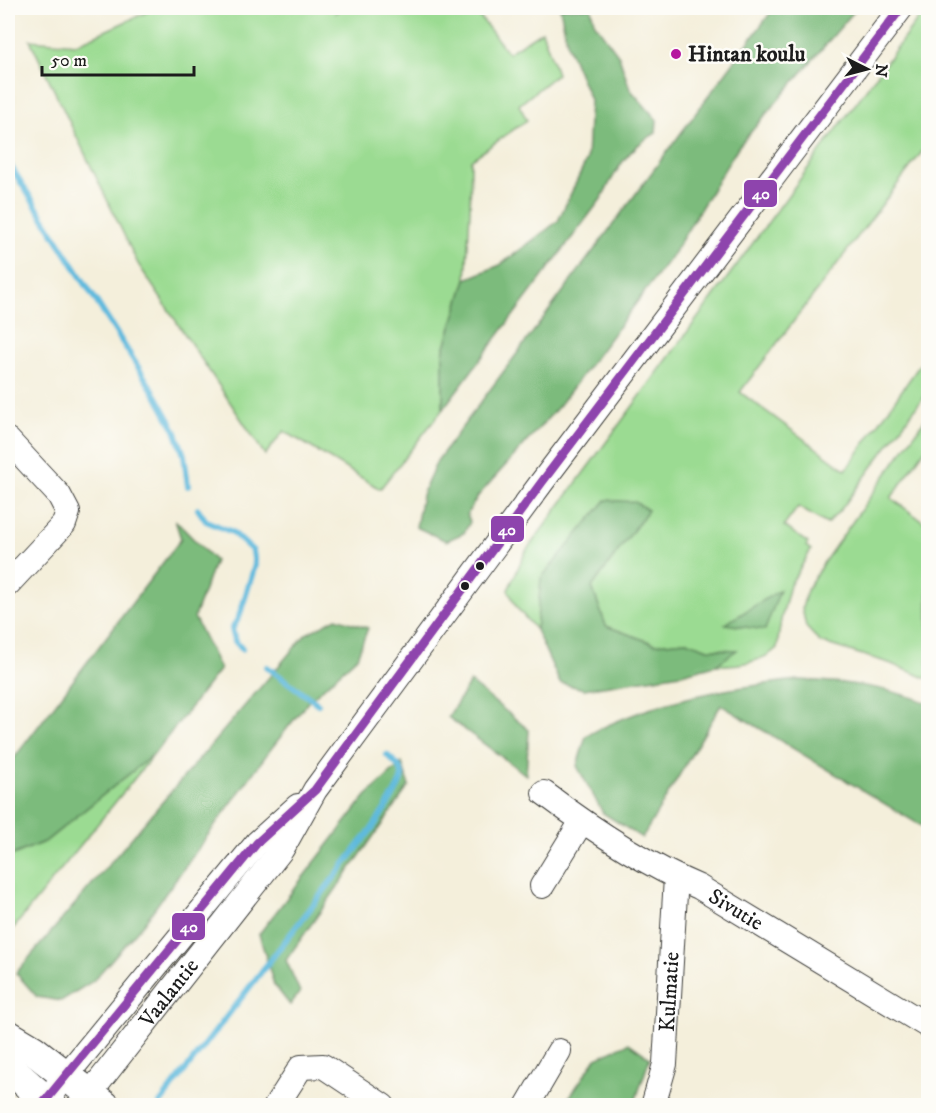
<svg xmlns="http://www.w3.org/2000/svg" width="936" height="1113" viewBox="0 0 936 1113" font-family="'IM FELL DW Pica',serif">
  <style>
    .green { fill: #9bdb92; stroke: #5c7c57; stroke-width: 1.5 }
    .forest { fill: #7cbb7c; stroke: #4c6c4c; stroke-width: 1.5 }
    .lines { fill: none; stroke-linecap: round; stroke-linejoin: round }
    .stream { stroke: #5fbadd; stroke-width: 6 }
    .minor-casing { stroke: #3c3c39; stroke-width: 26 }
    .major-casing { stroke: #3c3c39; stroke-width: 32 }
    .minor { stroke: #fff; stroke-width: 24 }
    .major { stroke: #fff; stroke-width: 30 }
    .bus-1-casing { stroke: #fdfcf7; stroke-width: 14 }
    .bus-1 { stroke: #8e44ad; stroke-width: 9 }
    .poi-dot { fill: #b5179e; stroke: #fdfcf7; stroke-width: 2 }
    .bus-dot { fill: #1c1c1c; stroke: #fdfcf7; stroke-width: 2 }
    .labels { text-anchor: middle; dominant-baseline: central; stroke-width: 5; stroke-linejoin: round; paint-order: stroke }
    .poi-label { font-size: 22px; font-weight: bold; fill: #1c1c1c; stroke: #fdfcf7; text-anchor: start }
    .street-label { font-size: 22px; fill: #1c1c1c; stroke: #fdfcf7 }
    .line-badge { stroke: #fdfcf7; stroke-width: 2 }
    .badge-label { font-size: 16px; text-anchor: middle; font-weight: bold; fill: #fff }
  </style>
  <rect width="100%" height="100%" fill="#fdfcf7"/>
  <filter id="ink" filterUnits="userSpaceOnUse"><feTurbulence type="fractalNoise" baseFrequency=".0167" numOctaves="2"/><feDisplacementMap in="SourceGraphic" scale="12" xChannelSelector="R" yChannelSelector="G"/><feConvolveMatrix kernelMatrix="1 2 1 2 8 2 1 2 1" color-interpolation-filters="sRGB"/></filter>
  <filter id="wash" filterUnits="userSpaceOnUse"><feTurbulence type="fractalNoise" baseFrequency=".008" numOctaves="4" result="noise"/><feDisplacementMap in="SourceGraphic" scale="24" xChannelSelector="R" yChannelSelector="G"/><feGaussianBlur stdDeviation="1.35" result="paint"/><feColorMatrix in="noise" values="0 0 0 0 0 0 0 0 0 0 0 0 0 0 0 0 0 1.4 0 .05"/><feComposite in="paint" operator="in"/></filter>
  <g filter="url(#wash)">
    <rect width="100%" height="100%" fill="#f4efdb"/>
    <g class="green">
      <polygon points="156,8 337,8 336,13 343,8 473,8 508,53 542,31 557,74 519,105 527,120 471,160 470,212 466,279 443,353 443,409 380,489 284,431 265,455 138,264 30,40 76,44"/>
      <path d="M926,8h2v136l-188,248 106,78 75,-107 7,5v23l-86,117 -15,16 -29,-17 -14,19 24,17 -2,3 5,4 -21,35 -9,35 -4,28c-15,15 -41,18 -61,17l20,-15 -28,-1 -22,-8 -31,3 -49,-18 -14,-39 56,-77 -106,68 -6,52 -19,-22 -9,-18 18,-39z"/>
      <polygon points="928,415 928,445 891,498 928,525 928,679 889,663 820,642 806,627 802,608 807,590 822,565"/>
      <polygon points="155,753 8,935 8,857 46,841"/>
    </g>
    <g class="forest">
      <path d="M560,8h31l3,14 25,34 11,33 27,31 -1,13c-29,15 -40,38 -55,66l-158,210v-56l23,-74 34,-14 58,-44 29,-62 3,-59 -22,-53z"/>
      <polygon points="774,8 857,8 738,147 673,254 559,406 478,496 467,514 470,522 464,533 446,541 416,527 422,495 437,461"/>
      <polygon points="606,500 635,502 648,510 592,587 606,626 655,644 686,641 708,649 737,650 716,665 681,674 584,689 560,683 536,630 541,578"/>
      <polygon points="175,520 215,561 194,617 220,669 155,753 46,841 8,857 8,766 181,539"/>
      <polygon points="780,590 765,630 725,624"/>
      <polygon points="336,618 368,628 357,657 308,702 267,754 144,923 93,981 61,1001 37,997 16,973 306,634"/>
      <path d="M799,680c47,2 85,6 129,23v127l-207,-125 -79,133 -39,-25 -26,-47 9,-30c67,-36 138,-48 213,-56z"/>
      <polygon points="470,682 529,730 526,775 448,717"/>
      <polygon points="402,763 409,786 286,960 300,992 290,1005 274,985 259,934 366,796"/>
      <polygon points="629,1043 650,1058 634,1105 564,1105 596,1058"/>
    </g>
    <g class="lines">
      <g class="stream">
        <polyline points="8,162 157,397 175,430 184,455 188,486"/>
        <polyline points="198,509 206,521 232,532 253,551 255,565 239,617 232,629 235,641 242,649"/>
        <polyline points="267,667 318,704"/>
        <path d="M160,1103l214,-277c6,-10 29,-41 28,-52 -1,-8 -10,-14 -15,-19"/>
      </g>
    </g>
  </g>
  <g filter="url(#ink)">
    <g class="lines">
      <defs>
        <g id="minor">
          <polyline points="8,440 59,495 68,512 64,524 8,584"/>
          <path id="s1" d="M544,793c48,36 100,71 155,94l229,139"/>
          <polyline points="542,886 582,821"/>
          <polyline points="41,1106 257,843 298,806"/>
          <path id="s2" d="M80,1106l202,-257 33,-59 227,-308 359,-474"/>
          <polyline points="276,1106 301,1067 323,1066 383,1106"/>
          <polyline points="527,1106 559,1051"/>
          <path id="s3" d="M653,1106l12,-42 11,-187"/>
        </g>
        <g id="major">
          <polyline points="8,1035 33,1050 105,1106"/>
          <polyline points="8,1067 52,1106"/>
        </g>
      </defs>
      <use href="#minor" class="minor-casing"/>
      <use href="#major" class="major-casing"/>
      <use href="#minor" class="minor"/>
      <use href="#major" class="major"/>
      <defs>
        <polyline id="bus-1" points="41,1106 257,843 315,790 542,482 901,8"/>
      </defs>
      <use href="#bus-1" class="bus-1-casing"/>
      <use href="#bus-1" class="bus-1"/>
    </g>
  </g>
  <circle class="poi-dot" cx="676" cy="54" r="6"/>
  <g class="bus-dot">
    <circle cx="480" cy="566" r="5"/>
    <circle cx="465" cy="586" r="5"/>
  </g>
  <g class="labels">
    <g class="poi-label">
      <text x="688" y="54">Hintan koulu</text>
    </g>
    <g class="street-label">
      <text stroke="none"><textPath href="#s1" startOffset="225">Sivutie</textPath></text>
      <text stroke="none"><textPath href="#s3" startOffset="116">Kulmatie</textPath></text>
      <text stroke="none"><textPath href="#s2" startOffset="144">Vaalantie</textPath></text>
    </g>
  </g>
  <g class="line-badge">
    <rect x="743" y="179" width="35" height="29" rx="6" fill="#8e44ad"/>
    <rect x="490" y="515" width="35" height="28" rx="6" fill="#8e44ad"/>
    <rect x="171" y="912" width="35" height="29" rx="6" fill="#8e44ad"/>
  </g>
  <g class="badge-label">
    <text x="761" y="199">40</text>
    <text x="507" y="535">40</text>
    <text x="189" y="932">40</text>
  </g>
  <rect width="936" height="1113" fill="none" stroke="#fdfcf7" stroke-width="30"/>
  <g transform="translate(867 69) rotate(96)" stroke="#fdfcf7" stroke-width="4.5" paint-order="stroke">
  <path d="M0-4.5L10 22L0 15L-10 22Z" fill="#1c1c1c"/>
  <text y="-9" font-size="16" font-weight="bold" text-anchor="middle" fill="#1c1c1c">N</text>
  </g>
  <path d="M42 66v9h152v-9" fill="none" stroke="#1c1c1c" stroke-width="3"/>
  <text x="51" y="66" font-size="18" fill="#1c1c1c" stroke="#fdfcf7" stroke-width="4.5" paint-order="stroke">50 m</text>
</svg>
